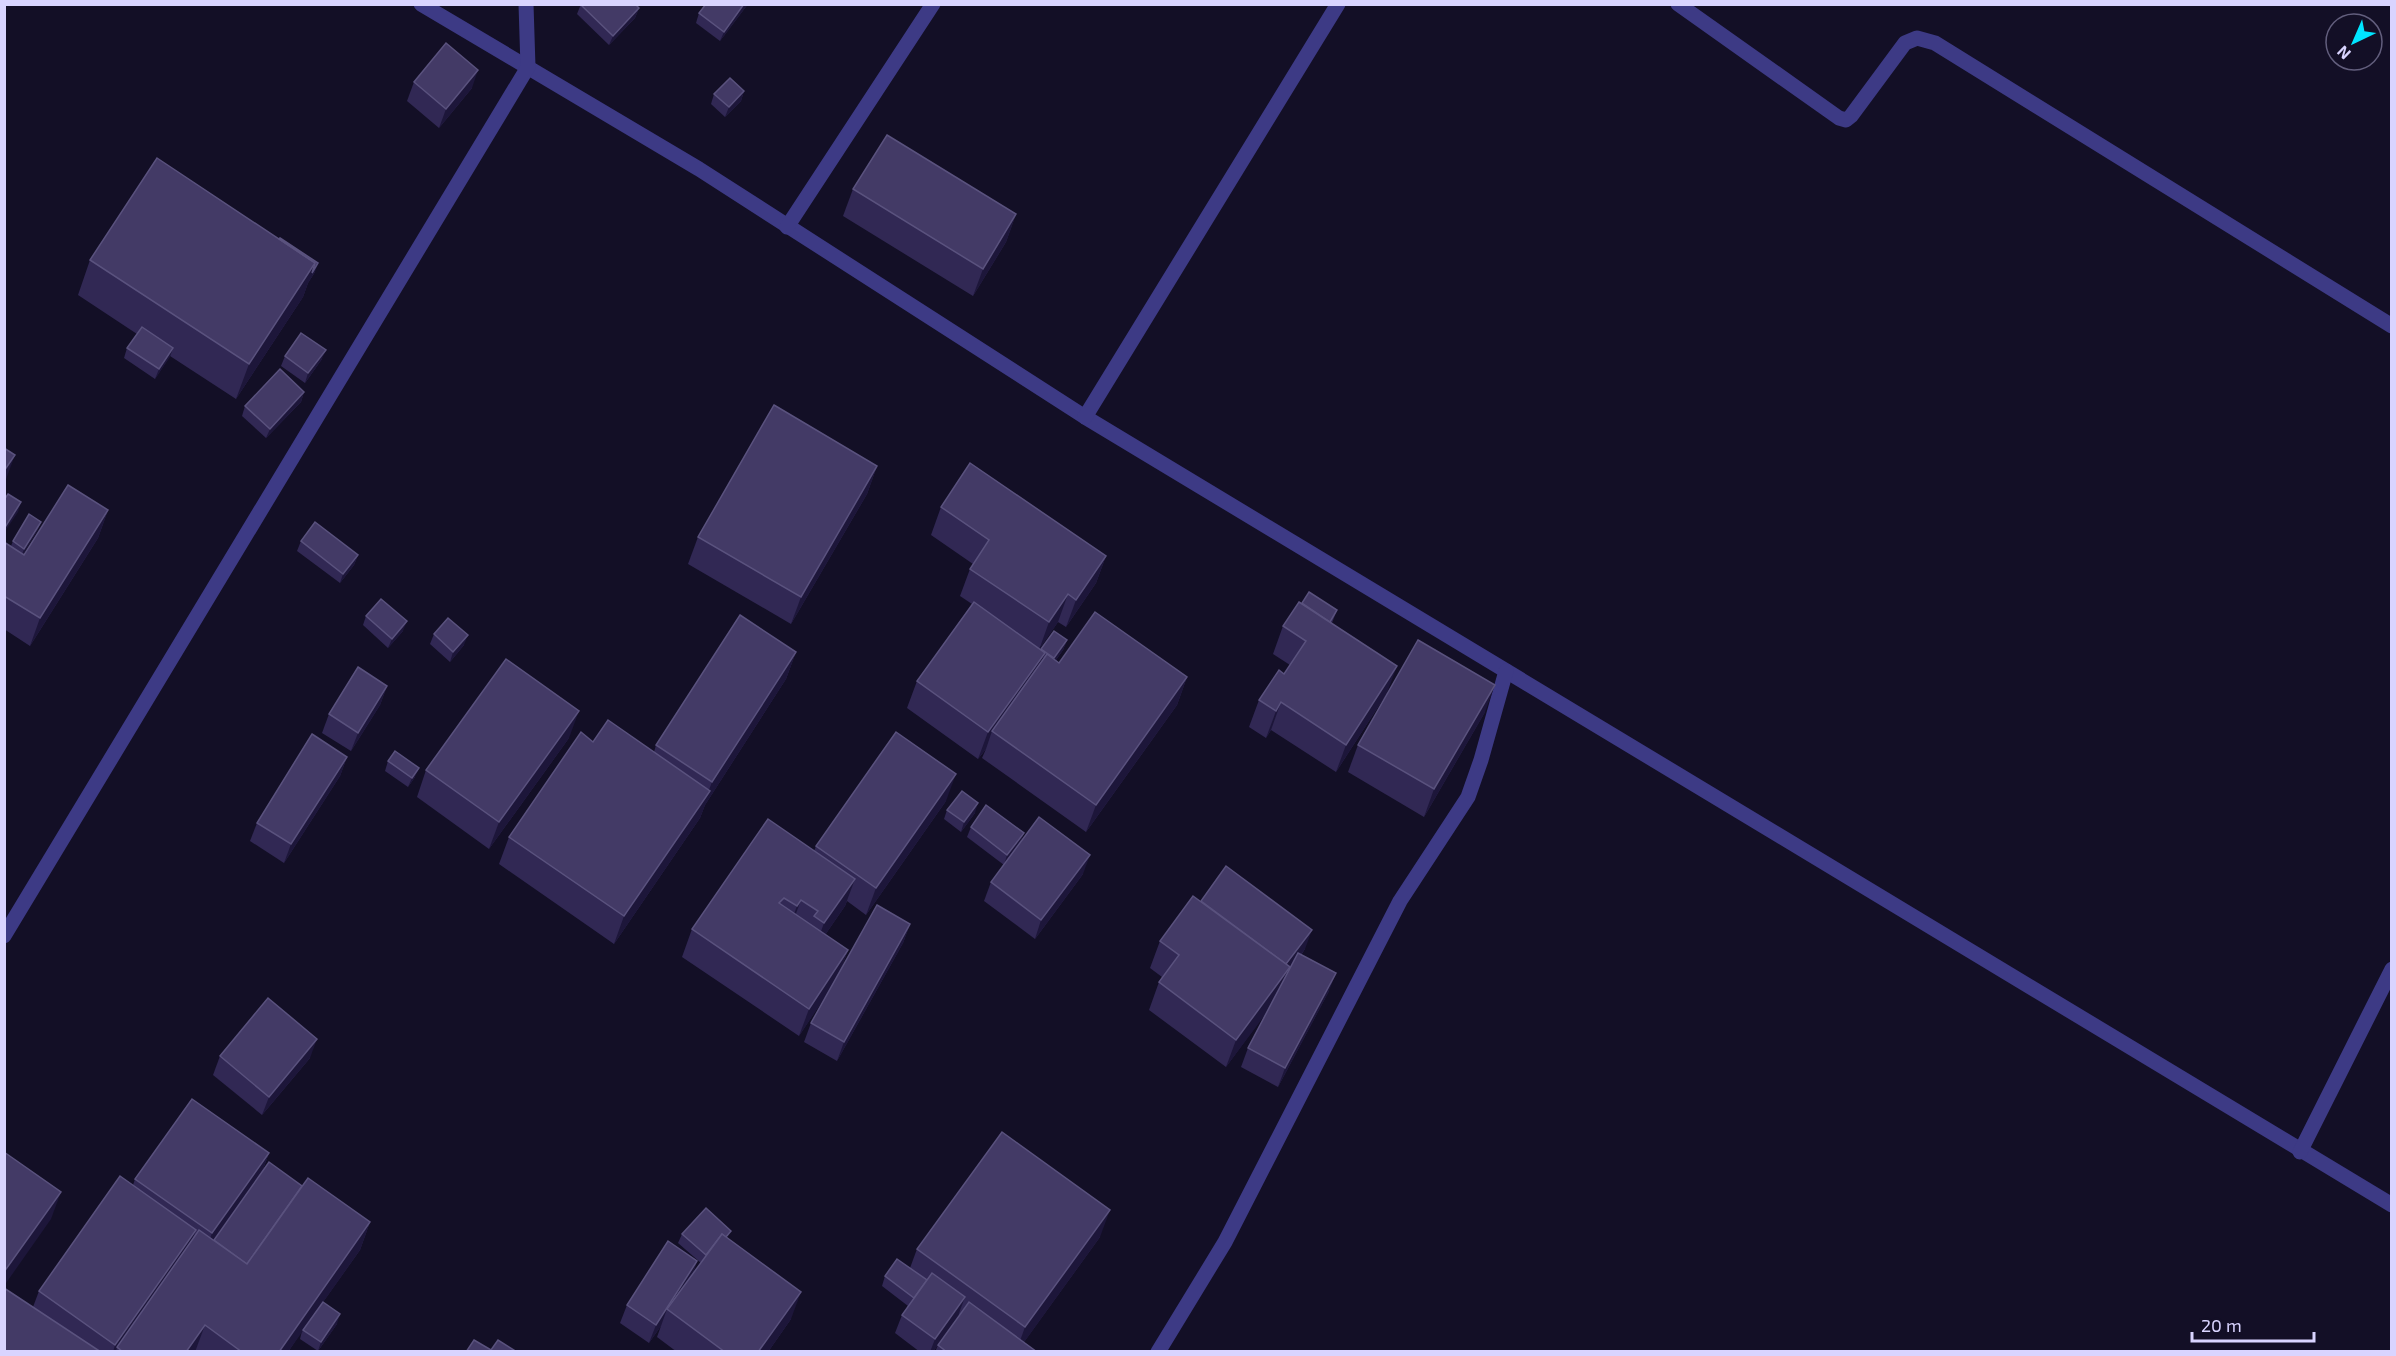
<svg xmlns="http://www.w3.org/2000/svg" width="2396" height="1356" viewBox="0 0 2396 1356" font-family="'Exo 2',sans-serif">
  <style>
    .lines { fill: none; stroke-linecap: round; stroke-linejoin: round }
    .street { stroke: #3d3a85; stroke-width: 15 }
    .wall { fill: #312854 }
    .shaded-wall { fill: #1d163a }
    .building { fill: #433a66; stroke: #5a527e; stroke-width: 1.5 }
  </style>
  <rect width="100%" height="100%" fill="#130f26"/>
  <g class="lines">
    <g class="street">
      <polyline points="421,4 699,169 1085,417 2392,1205"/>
      <polyline points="1678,4 1839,118 1846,120 1851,116 1905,43 1917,38 1935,43 2392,326"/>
      <polyline points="787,227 933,4"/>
      <polyline points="1085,417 1338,4"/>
      <polyline points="4,936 528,67 526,4"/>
      <polyline points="2300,1152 2392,969"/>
      <polyline points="1158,1352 1225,1242 1400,901 1468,797 1481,760 1506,671"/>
    </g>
  </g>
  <g class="wall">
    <polygon points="581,4 639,8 635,18 609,45 577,14"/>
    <polygon points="706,4 748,4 720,41 696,23 699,13"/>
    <polygon points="414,82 472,88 439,128 407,101"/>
    <polygon points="744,91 741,101 725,117 711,104 714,94"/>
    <polygon points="853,189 1016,214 1006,242 973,296 843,216"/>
    <polygon points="90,260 315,272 308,283 303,297 236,399 170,356 155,379 124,358 127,348 137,334 78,295"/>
    <polygon points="285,356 322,359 305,383 281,366"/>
    <polygon points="304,392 301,402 266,438 242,416 245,406"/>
    <polygon points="877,466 867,494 791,624 688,564 698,537"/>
    <polygon points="941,507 1106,556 1096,583 1066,627 1058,622 1039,649 1041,650 1054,631 1067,640 1063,650 1056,660 1059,663 1187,677 1177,705 1086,832 982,758 986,749 978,759 907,708 917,681 972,604 960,596 970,569 973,564 931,535"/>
    <polygon points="108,510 98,538 30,646 4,629 4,542 11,546 13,541 41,522 37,531 23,554 24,555"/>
    <polygon points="301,541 358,555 354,565 340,583 297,551"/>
    <polygon points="1302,603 1337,610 1332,623 1387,693 1336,772 1271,730 1266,738 1249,727 1259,700 1284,674 1290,665 1273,654 1283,626"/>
    <polygon points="366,616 403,631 388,648 363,625"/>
    <polygon points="434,634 464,645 450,662 430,644"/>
    <polygon points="796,652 786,679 705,805 700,818 614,944 499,864 509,837 593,742 654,752 656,745"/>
    <polygon points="387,686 380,705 351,751 322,733 329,714"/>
    <polygon points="1485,712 1424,817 1348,772 1358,745"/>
    <polygon points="569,738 489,849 417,797 426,770"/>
    <polygon points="347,757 340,776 284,863 250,841 257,823"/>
    <polygon points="388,761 415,777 408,787 385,771"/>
    <polygon points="946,801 866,915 847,901 845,906 825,935 848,950 841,969 910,924 903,943 837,1061 804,1042 811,1023 828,992 799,1036 682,957 692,929 814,851 816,846"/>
    <polygon points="947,810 975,813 961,832 944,819"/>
    <polygon points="971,827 1024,833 1020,842 1004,865 967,837"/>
    <polygon points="1083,874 1035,939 984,901 991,882"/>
    <polygon points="1201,901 1305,949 1301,955 1329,991 1278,1087 1241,1067 1248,1048 1267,1011 1226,1067 1149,1010 1159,982 1162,977 1150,968 1160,941"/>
    <polygon points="220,1056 310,1058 262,1115 213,1075"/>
    <polygon points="269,1153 262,1172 302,1186 370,1222 360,1250 323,1302 337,1324 318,1351 300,1339 302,1331 288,1352 4,1352 33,1307 39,1291 133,1185 135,1179"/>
    <polygon points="682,1234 728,1239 791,1319 768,1352 677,1352 657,1337 661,1326 649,1343 620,1323 627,1305 697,1261 693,1273 701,1263 678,1243"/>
    <polygon points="1100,1237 1024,1342 1037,1352 935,1352 938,1345 960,1314 959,1314 933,1352 920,1352 895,1333 902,1315 908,1306 882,1286 885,1276 910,1268 917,1249"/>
  </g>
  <g class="shaded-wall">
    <polygon points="744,4 748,4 720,41 724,32"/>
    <polygon points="639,8 635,18 609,45 613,36"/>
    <polygon points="478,70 472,88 439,128 446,109"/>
    <polygon points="744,91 741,101 725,117 729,107"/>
    <polygon points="1016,214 1006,242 973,296 983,269"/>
    <polygon points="315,263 318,263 315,272 308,283 303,297 236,399 249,364"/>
    <polygon points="173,348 170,357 155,379 159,369"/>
    <polygon points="326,350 322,359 305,383 308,373"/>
    <polygon points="304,392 301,402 266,438 270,429"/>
    <polygon points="15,455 5,482 4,483 4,471"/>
    <polygon points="877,466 867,494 791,624 801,597"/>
    <polygon points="21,502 18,512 4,533 4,529"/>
    <polygon points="108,510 98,538 30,646 40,618"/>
    <polygon points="41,522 37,531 21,558 24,549"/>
    <polygon points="358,555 354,565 340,583 343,574"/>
    <polygon points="1106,556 1096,583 1066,627 1076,600"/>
    <polygon points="1068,594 1058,622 1039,650 1049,622"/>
    <polygon points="407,621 403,631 388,648 392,639"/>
    <polygon points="468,635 464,645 450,662 453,652"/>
    <polygon points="1067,640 1063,650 1050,668 1054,658"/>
    <polygon points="796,652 786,679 705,805 700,818 614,944 624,916 707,795 712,782"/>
    <polygon points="1045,653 1035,680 992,731 986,749 978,759 988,732"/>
    <polygon points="1397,666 1387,693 1336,772 1346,745"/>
    <polygon points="1187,677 1177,705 1086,832 1096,805"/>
    <polygon points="1495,685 1485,712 1424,817 1434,789"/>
    <polygon points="387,686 380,705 351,751 358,733"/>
    <polygon points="1281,702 1271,730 1266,738 1276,711"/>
    <polygon points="579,711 569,738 489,849 499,822"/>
    <polygon points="347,757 340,776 284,863 291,844"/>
    <polygon points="419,768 415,777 408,787 412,778"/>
    <polygon points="956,774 946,801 866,915 876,888"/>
    <polygon points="978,803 975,813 961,832 964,822"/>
    <polygon points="1024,833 1020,842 1004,865 1007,855"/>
    <polygon points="1090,855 1083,874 1035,939 1041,920"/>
    <polygon points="855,879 845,906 814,951 824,923"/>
    <polygon points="801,900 791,927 787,933 797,906"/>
    <polygon points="910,924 903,943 837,1061 844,1042"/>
    <polygon points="1312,930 1305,949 1288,971 1280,995 1226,1067 1236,1040 1282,970"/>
    <polygon points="848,950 838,978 799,1036 809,1009"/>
    <polygon points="1336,973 1329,991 1278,1087 1285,1068"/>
    <polygon points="317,1039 310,1058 262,1115 269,1097"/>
    <polygon points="269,1153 259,1180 202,1261 212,1233"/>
    <polygon points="61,1192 51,1219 4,1286 4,1272"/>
    <polygon points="1110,1210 1100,1237 1017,1352 1016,1352 1025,1327"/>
    <polygon points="370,1222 360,1250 288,1352 279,1352"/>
    <polygon points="196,1230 186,1257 117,1347 116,1352 113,1352 115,1345"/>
    <polygon points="697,1261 691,1280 667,1309 661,1326 649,1343 656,1325"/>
    <polygon points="801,1292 791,1319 768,1352 758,1352"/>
    <polygon points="965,1297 958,1316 933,1352 930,1352 935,1339"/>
    <polygon points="340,1314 337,1324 318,1351 321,1342"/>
    <polygon points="205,1325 195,1352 186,1352"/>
  </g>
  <g class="building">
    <polygon points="635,4 639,8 613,36 581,5"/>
    <polygon points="706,4 744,4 724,32 699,13"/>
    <polygon points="446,43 478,70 446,109 414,82"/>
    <polygon points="730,78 744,91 729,107 714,94"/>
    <polygon points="887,135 1016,214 983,269 853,189"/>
    <polygon points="157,158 315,263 249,364 90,260"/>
    <polygon points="280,238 318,263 312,273 315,263 279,239"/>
    <polygon points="142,327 173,348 159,369 127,348"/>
    <polygon points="301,333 326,350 308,373 285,356"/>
    <polygon points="280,369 304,392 270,429 245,406"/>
    <polygon points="774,405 877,466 801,597 698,537"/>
    <polygon points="4,448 15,455 4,471"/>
    <polygon points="970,463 1106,556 1076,600 1068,594 1049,622 970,569 989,540 941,507"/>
    <polygon points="68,485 108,510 40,618 4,596 4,542 24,555"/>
    <polygon points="8,494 21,502 4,529 4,500"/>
    <polygon points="29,514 41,522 24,549 13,541"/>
    <polygon points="315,522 358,555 343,574 301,541"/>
    <polygon points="1309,592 1337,610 1330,622 1302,603"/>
    <polygon points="381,599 407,621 392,639 366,616"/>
    <polygon points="974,602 1045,653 988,732 917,681"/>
    <polygon points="1299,602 1397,666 1346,745 1281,702 1276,711 1259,700 1279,670 1284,674 1306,641 1283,626"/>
    <polygon points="1095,612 1187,677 1096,805 992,731 1047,654 1059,663"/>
    <polygon points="740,615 796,652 712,782 656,745"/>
    <polygon points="448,618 468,635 453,652 434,634"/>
    <polygon points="1054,631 1067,640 1054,658 1041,649"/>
    <polygon points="1418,640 1495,685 1434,789 1358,745"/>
    <polygon points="506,659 579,711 499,822 426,770"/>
    <polygon points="358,667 387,686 358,733 329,714"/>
    <polygon points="608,720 710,791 624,916 509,837 581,732 593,742"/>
    <polygon points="896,732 956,774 876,888 816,846"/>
    <polygon points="312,734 347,757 291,844 257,823"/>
    <polygon points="395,751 419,768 412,778 388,761"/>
    <polygon points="962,791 978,803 964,822 947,810"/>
    <polygon points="986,805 1024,833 1007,855 971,827"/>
    <polygon points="1039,817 1090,855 1041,920 991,882"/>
    <polygon points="768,819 855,879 824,923 814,916 818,911 801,900 797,906 784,898 779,903 848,950 809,1009 692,929"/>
    <polygon points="1226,866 1312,930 1286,964 1201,901"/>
    <polygon points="1193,896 1290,967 1236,1040 1159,982 1179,955 1160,941"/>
    <polygon points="877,905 910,924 844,1042 811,1023"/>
    <polygon points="1298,953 1336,973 1285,1068 1248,1048"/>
    <polygon points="268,998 317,1039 269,1097 220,1056"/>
    <polygon points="192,1099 269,1153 212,1233 135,1179"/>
    <polygon points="1002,1132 1110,1210 1025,1327 917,1249"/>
    <polygon points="4,1152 61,1192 4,1272"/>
    <polygon points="269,1162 302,1186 247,1264 214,1240"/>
    <polygon points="120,1176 196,1230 115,1345 39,1291"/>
    <polygon points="308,1178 370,1222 279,1352 242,1352 205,1325 186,1352 123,1352 117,1347 199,1230 247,1264"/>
    <polygon points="706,1208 731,1231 726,1237 722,1234 706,1255 682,1234"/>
    <polygon points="722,1234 801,1292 758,1352 725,1352 667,1309"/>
    <polygon points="668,1241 697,1261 656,1325 627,1305"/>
    <polygon points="897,1259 927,1280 914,1298 885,1276"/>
    <polygon points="932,1273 965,1297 935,1339 902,1315"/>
    <polygon points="4,1288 101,1352 4,1352"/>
    <polygon points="323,1302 340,1314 321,1342 303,1330"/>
    <polygon points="969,1302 1037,1352 947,1352 938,1345"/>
    <polygon points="474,1340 491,1350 498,1340 517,1352 466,1352"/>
  </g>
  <rect width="2396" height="1356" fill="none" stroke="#d9d4ff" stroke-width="12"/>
  <g transform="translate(2354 42) rotate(224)"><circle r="28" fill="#130f26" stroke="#625e7d" stroke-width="1.5"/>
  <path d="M0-4.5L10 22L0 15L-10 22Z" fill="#00e5ff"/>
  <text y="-9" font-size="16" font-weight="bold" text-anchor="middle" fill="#d9d4ff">N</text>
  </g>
  <path d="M2192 1332v9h122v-9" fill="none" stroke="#d9d4ff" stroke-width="3"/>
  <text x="2201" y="1332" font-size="18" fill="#d9d4ff" stroke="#130f26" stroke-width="4.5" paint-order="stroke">20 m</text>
</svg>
